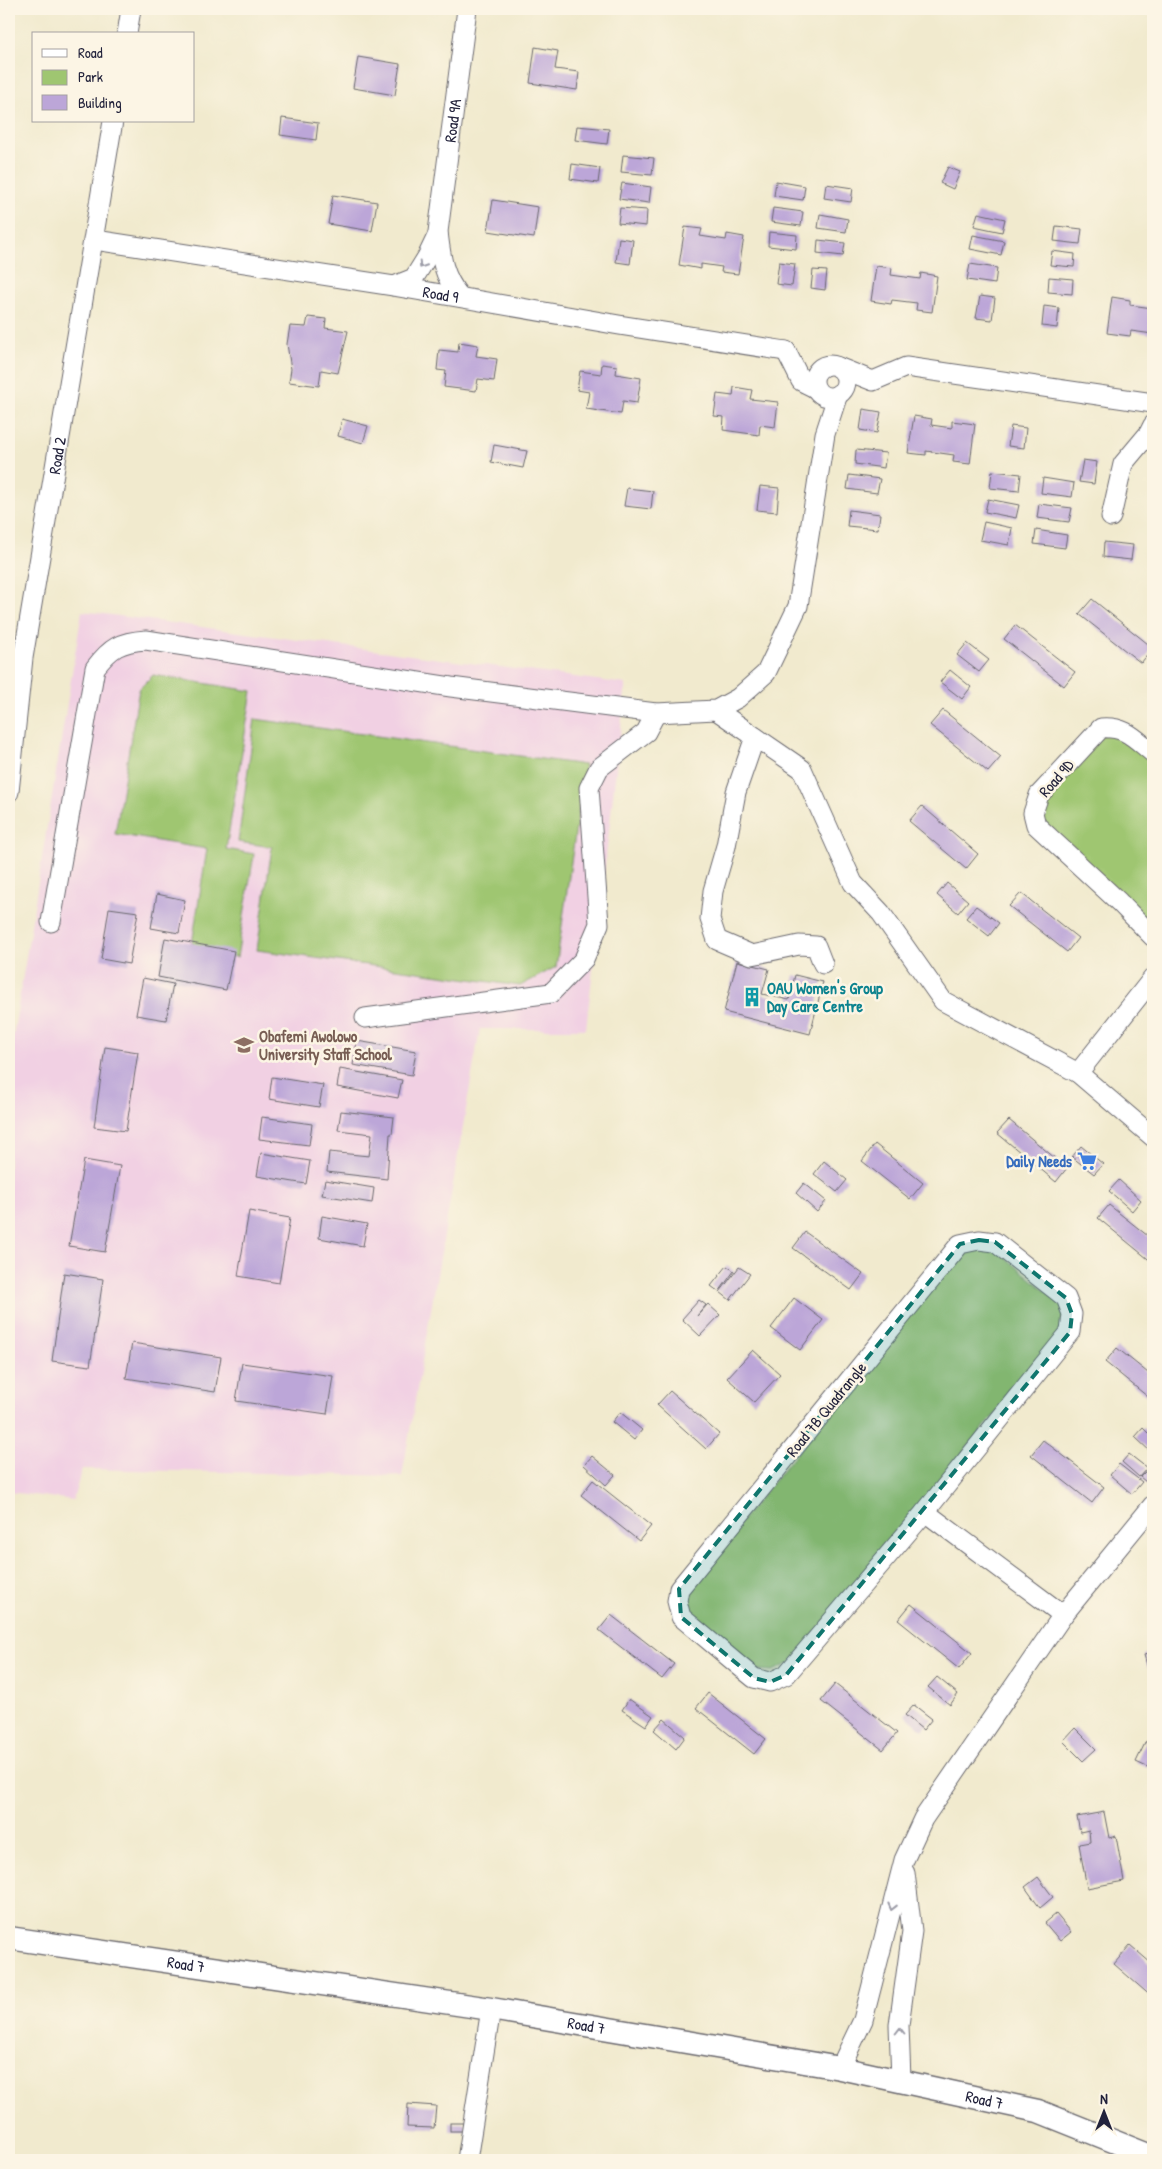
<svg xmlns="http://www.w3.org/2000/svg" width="1162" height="2169" viewBox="0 0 1162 2169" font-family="'Patrick Hand',sans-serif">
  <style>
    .built { fill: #f1d0e3 }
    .green { fill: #9fc671; stroke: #607456 }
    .building { fill: #bca6d8 }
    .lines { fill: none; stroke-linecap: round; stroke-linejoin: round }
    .minor-casing { stroke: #6a686e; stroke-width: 21 }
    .tertiary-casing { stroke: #6a686e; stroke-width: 25 }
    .minor { stroke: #fff; stroke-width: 19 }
    .tertiary { stroke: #fff; stroke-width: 22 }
    .oneway { stroke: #9c9ca7 }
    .marked { fill: #0f766e; fill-opacity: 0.2; stroke: #0f766e; stroke-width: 4; stroke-dasharray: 10 6; stroke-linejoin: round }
    .labels { text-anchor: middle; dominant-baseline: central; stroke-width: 5; stroke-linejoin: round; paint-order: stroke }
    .street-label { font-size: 16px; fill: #22223b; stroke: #fcf5e5 }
    .culture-label { font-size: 16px; font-weight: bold; fill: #0d838f; stroke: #fcf5e5; text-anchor: start }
    .education-label { font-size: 16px; font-weight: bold; fill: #785e54; stroke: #fcf5e5; text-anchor: start }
    .shop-label { font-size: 16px; font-weight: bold; fill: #366cbe; stroke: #fcf5e5; text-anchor: end }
  </style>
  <rect width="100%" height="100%" fill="#fcf5e5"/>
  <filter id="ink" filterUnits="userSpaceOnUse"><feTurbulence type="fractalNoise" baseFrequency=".02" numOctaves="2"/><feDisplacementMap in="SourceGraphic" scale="10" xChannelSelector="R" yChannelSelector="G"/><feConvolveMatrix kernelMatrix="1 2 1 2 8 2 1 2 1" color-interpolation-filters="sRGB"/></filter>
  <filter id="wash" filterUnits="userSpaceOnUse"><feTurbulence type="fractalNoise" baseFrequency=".0096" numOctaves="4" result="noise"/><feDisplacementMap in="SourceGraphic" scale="20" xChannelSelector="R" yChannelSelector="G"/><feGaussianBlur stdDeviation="1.12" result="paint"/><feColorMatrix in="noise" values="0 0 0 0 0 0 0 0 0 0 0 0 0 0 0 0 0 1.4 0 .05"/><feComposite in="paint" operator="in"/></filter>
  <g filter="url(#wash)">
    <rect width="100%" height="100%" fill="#f1eace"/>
    <polygon class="built" points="82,611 626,684 586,1029 480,1029 402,1476 82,1469 73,1500 9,1492 9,1062"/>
    <g class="green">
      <polygon points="153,675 252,691 226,849 254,854 237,957 191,950 207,849 115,834 139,689"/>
      <polygon points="255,719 585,765 556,967 520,986 257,950 272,847 238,842"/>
      <polygon points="1110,733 1153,759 1153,926 1044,825 1040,811 1042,801 1103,734"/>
      <polygon points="994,1248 1064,1306 1060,1335 790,1663 773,1671 758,1670 689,1614 686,1589 963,1249"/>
    </g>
    <g id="blocks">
      <g class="building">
        <polygon points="535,47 558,51 555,69 579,72 577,90 530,83"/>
        <polygon points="358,57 400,64 395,95 353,88"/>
        <polygon points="282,118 318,123 316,140 280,135"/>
        <polygon points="577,126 609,129 607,144 575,140"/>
        <polygon points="623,155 654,158 652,175 621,172"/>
        <polygon points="572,164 600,168 598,183 570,179"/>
        <polygon points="948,167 960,172 953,189 940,183"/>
        <polygon points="776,181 805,186 803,200 774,196"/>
        <polygon points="622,183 651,187 649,203 619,199"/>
        <polygon points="826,184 853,188 851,202 824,198"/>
        <polygon points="333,195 377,202 372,231 328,224"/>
        <polygon points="493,200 538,207 534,238 488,231"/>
        <polygon points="620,208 647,210 646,226 618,223"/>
        <polygon points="773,208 803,212 801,226 771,222"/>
        <polygon points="978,213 1005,219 1002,232 974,226"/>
        <polygon points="820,214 848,219 846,232 818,228"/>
        <polygon points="1056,226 1082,229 1080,244 1054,241"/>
        <polygon points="685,227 702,229 700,236 726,240 727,234 744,237 738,274 721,272 722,267 701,264 701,269 679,265"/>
        <polygon points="769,232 797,235 796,249 768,246"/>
        <polygon points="973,235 1004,241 1001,255 970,249"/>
        <polygon points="619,238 633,240 630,264 616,262"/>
        <polygon points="818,240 845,243 843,256 817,253"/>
        <polygon points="1052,251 1075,254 1074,267 1050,265"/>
        <polygon points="779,262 795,264 792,286 776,284"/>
        <polygon points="970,264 997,268 995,284 967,280"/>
        <polygon points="876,266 892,268 891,275 920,279 921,273 937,276 932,312 916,310 917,303 892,300 891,304 871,301"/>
        <polygon points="813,270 827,271 825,290 811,288"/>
        <polygon points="1049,277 1073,279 1072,294 1048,292"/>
        <polygon points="980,296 995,298 992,320 976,318"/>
        <polygon points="1112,297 1130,300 1130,305 1153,308 1153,334 1131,331 1130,336 1107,333"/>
        <polygon points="1044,306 1059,308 1057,328 1042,326"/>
        <polygon points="308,317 326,319 325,328 348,331 338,373 321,370 319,386 289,382 291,369 287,344 290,326 306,327"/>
        <polygon points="459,342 478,345 476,356 497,359 494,381 478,379 476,391 444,387 446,371 437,370 439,350 458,352"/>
        <polygon points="602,364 617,366 616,374 641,378 637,403 623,401 621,414 586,409 589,392 577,390 580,371 601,374"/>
        <polygon points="734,387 752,390 750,399 778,402 775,427 760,425 759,435 723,430 724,417 714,416 717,394 733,396"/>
        <polygon points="863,409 881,412 877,433 860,430"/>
        <polygon points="914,416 932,419 931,425 952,428 952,421 975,424 970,464 953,462 954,455 926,451 926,455 908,453"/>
        <polygon points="342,419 368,426 363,443 338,436"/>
        <polygon points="1011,426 1026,428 1024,448 1008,446"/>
        <polygon points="494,445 527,451 523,468 491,462"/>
        <polygon points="856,450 886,453 884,468 855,464"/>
        <polygon points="1083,460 1097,462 1094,484 1079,482"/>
        <polygon points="992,471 1021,474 1019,491 990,488"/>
        <polygon points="849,475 880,479 877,493 847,489"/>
        <polygon points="1043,478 1074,483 1072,497 1041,493"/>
        <polygon points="760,486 779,488 777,512 757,510"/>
        <polygon points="627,488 653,491 651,509 624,506"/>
        <polygon points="988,499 1019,505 1016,518 985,512"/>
        <polygon points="1039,504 1072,508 1069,522 1037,518"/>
        <polygon points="849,510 880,514 878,529 847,526"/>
        <polygon points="984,522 1012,528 1009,545 980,540"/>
        <polygon points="1036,530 1067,535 1065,548 1034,544"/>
        <polygon points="1104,542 1133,545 1131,560 1103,557"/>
        <polygon points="1092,599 1153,648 1141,663 1079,614"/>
        <polygon points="1015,625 1075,672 1064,686 1004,639"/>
        <polygon points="967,643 989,660 979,672 957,655"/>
        <polygon points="950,670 971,687 962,699 940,682"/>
        <polygon points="943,710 1001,757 988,772 930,725"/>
        <polygon points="922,806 978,854 966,869 909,821"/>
        <polygon points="947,883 968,901 958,913 937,895"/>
        <polygon points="1021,893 1078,938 1067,952 1009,906"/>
        <polygon points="157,894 185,900 179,933 151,928"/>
        <polygon points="976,906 999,923 989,936 966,918"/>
        <polygon points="109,908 138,912 129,964 101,959"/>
        <polygon points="165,938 234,951 226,990 158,977"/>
        <polygon points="737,961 769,969 762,994 789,1000 795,975 823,982 810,1034 724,1012"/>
        <polygon points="143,978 173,984 166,1020 136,1015"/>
        <polygon points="357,1041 416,1051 412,1075 353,1065"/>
        <polygon points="105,1047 138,1052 126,1131 94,1127"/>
        <polygon points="340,1069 402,1080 398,1098 337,1087"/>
        <polygon points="272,1077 323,1085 319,1107 269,1099"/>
        <polygon points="341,1111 394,1117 392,1134 390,1134 387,1179 327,1172 329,1152 369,1156 372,1134 338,1130"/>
        <polygon points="262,1117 312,1124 309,1145 259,1139"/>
        <polygon points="1009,1120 1067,1168 1056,1182 997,1133"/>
        <polygon points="875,1144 923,1183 910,1199 862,1161"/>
        <polygon points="1081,1146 1103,1164 1094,1174 1072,1157"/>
        <polygon points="261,1153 310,1161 306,1184 257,1176"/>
        <polygon points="84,1160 120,1166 105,1252 69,1246"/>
        <polygon points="824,1161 847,1180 837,1192 814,1174"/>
        <polygon points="325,1180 374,1188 372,1203 322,1195"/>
        <polygon points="1119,1180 1141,1200 1132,1211 1109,1191"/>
        <polygon points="804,1183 826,1201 817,1212 796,1193"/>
        <polygon points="1109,1205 1153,1240 1153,1263 1098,1218"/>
        <polygon points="249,1211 290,1218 279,1283 238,1276"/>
        <polygon points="322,1216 367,1224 363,1246 319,1238"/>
        <polygon points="805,1232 863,1274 851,1290 793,1248"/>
        <polygon points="727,1266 734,1271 719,1292 711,1286"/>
        <polygon points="739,1267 750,1274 730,1300 720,1292"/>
        <polygon points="64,1273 103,1279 90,1366 52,1361"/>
        <polygon points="794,1298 823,1320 800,1350 771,1328"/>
        <polygon points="699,1300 706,1305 697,1316 708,1304 720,1315 700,1336 682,1319"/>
        <polygon points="132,1343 221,1357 215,1392 126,1378"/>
        <polygon points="1117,1348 1153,1377 1153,1401 1105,1362"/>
        <polygon points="753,1350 780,1374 754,1402 727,1378"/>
        <polygon points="242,1363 333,1376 327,1414 236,1401"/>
        <polygon points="670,1391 719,1434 706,1449 657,1405"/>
        <polygon points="620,1412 642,1430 634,1440 612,1422"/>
        <polygon points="1143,1428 1153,1438 1153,1454 1135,1437"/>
        <polygon points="1043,1440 1104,1487 1092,1503 1031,1455"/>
        <polygon points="1129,1454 1147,1468 1139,1477 1122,1462"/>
        <polygon points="592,1456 615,1475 606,1485 584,1465"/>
        <polygon points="1119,1464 1142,1482 1132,1494 1110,1475"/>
        <polygon points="1146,1471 1153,1476 1152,1487 1140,1477"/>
        <polygon points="593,1480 651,1526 639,1541 581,1495"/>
        <polygon points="911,1604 972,1653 959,1669 898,1620"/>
        <polygon points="611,1615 674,1664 662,1679 599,1630"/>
        <polygon points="1153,1652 1153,1666 1148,1668 1144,1655"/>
        <polygon points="937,1677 958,1694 950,1705 928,1687"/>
        <polygon points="835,1684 897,1733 883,1750 821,1701"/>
        <polygon points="708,1693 766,1739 754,1754 696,1708"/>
        <polygon points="629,1699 653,1716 646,1726 622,1710"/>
        <polygon points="914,1705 932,1719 923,1730 905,1715"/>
        <polygon points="664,1719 685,1737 676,1749 654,1730"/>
        <polygon points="1075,1728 1096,1749 1083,1761 1063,1741"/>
        <polygon points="1146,1741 1153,1745 1153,1764 1150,1762 1147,1767 1136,1762"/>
        <polygon points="1104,1812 1109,1838 1116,1836 1124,1881 1087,1888 1079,1844 1090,1842 1089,1830 1080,1832 1077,1817"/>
        <polygon points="1038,1877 1053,1897 1040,1908 1025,1887"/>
        <polygon points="1056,1914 1071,1932 1060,1941 1045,1923"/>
        <polygon points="1130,1945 1152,1964 1153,1963 1153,1998 1114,1964"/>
        <polygon points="408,2104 436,2106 434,2128 407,2127"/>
        <rect x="450" y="2123" width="15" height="8"/>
      </g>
    </g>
  </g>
  <g filter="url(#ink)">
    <use href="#blocks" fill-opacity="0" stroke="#6a686e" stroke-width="1"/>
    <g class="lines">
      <defs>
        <g id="minor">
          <polyline points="127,34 131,9"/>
          <path id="s1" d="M95,240l299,46 225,39 167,26"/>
          <polyline points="394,286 414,278 427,257 438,234"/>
          <path id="s2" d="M460,297c-17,-21 -19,-39 -22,-65l29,-223"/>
          <polyline points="786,351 801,381 815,388"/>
          <circle cx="830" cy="381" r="16"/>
          <polyline points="838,367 873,381 906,367 1153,403"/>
          <polyline points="1111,517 1123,464 1149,433 1153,425"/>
          <polyline points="716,710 802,769 853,883 881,913 943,1001 1078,1073 1153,1137"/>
          <polyline points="755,737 736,792 726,846 713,891 710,919 717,940 752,955 799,945 816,946 823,964"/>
          <path d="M1153,753c-18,-14 -27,-27 -52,-25l-62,67 -6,18 3,12 83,77 34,35"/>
          <path id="s3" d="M9,792l14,-134 90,-537"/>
          <path d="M51,922l44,-254c16,-21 25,-26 51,-28l305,47 205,26 60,-3 22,-12 28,-25 32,-67 27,-172 13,-40"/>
          <polyline points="365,1018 551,993 584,959 599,924 589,788 599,768 646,732 656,713"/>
          <polyline points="1078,1073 1153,978"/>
          <polygon points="979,1240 995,1242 1066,1298 1072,1314 1070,1332 925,1512 786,1675 770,1682 754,1678 743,1669 681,1617 677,1601 679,1589 960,1244"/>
          <polyline points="925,1512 1063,1615"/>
          <polyline points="840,2068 863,2020 904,1860 923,1819 1063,1615 1153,1505"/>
          <polyline points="901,2080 899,2025 912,1931 905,1873"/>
          <polyline points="467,2160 491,2009"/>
        </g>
        <g id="tertiary">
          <path id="s4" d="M9,1938l482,71 349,59 198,43 115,46"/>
        </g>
      </defs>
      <use href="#minor" class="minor-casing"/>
      <use href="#tertiary" class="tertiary-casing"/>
      <use href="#minor" class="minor"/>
      <use href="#tertiary" class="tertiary"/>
    </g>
    <defs><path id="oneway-chevron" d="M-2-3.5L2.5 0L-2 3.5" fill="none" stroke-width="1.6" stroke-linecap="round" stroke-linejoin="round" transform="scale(1.25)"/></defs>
    <g class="oneway">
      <use href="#oneway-chevron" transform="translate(422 265) rotate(123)"/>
      <use href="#oneway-chevron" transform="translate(892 1907) rotate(104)"/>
      <use href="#oneway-chevron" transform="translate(900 2031) rotate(-90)"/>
    </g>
  </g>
  <path class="marked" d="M979,1240l16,2 71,56 6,16 -2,18 -284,343 -16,7 -16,-4 -73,-61 -2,-28 281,-345z"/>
  <defs>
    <symbol id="building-bare" viewBox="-9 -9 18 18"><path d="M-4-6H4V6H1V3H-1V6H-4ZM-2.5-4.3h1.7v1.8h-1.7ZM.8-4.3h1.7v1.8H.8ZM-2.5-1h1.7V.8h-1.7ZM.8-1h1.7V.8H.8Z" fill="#0f9aa8" stroke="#fcf5e5" stroke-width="2.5" paint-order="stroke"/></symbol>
    <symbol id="school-bare" viewBox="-9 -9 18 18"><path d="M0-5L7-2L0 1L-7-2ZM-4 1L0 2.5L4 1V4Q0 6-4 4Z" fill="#8d6e63" stroke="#fcf5e5" stroke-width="2.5" paint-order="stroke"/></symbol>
    <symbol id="supermarket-bare" viewBox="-9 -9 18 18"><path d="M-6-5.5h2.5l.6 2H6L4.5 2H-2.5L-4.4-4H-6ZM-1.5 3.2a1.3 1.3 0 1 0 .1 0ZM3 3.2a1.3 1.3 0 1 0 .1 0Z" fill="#3f7fe0" stroke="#fcf5e5" stroke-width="2.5" paint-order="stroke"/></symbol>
  </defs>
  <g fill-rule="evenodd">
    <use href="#building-bare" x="738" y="983" width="28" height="28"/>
    <use href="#school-bare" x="230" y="1031" width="28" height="28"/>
    <use href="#supermarket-bare" x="1073" y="1147" width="28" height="28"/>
  </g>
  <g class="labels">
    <g class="street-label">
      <text stroke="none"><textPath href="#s2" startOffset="182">Road 9A</textPath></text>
      <text stroke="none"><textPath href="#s1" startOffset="350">Road 9</textPath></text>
      <text stroke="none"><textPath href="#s3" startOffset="340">Road 2</textPath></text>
      <text transform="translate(1056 778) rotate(-49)">Road 9D</text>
      <text transform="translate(826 1409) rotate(-51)">Road 7B Quadrangle</text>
      <text stroke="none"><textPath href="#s4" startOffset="179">Road 7</textPath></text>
      <text stroke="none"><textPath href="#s4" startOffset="584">Road 7</textPath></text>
      <text stroke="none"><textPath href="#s4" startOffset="989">Road 7</textPath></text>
    </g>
    <g class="culture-label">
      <text x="767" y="988">OAU Women's Group<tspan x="767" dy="18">Day Care Centre</tspan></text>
    </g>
    <g class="education-label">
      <text x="259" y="1036">Obafemi Awolowo<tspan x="259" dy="18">University Staff School</tspan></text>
    </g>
    <g class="shop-label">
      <text x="1072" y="1161">Daily Needs</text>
    </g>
  </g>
  <rect width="1162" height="2169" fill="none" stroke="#fcf5e5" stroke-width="30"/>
  <rect x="32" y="32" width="162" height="90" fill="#fcf5e5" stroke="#a5a1a1"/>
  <rect x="42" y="49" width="25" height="8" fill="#ffffff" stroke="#a5a1a1"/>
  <text x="78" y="58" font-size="15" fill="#22223b">Road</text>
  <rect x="42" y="70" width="25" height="15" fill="#9fc671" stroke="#a5a1a1"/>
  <text x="78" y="82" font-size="15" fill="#22223b">Park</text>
  <rect x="42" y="95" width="25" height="15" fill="#bca6d8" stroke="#a5a1a1"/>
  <text x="78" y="108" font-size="15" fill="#22223b">Building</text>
  <g transform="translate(1104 2112)" stroke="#fcf5e5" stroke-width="4" paint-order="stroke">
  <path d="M0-4L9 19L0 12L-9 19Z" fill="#22223b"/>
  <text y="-8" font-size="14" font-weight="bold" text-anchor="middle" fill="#22223b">N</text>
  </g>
</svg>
